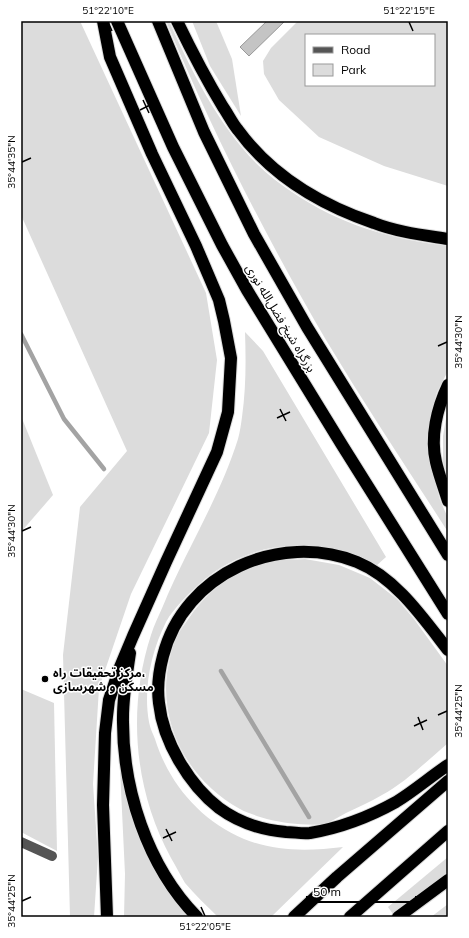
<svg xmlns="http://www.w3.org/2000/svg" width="469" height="938" viewBox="0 0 469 938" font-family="Mulish,'Noto Sans Arabic',sans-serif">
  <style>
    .green { fill: #dcdcdc; fill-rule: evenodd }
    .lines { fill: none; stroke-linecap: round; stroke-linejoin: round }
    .stream { stroke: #a3a3a3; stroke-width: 4.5 }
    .building { fill: #c4c4c4; stroke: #999 }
    .highway-casing { stroke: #dbdbdb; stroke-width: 14 }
    .minor { stroke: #555; stroke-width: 10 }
    .highway { stroke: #000; stroke-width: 12 }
    .ticks { fill: none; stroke: #000; stroke-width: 1.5 }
    .poi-dot { fill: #000; stroke: #fff; stroke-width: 1.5 }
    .labels { text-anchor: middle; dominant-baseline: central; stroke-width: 3; stroke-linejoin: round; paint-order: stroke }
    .street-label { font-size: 12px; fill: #000; stroke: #fff }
    .poi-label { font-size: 12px; font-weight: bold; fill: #000; stroke: #fff; text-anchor: start }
    .neatline { fill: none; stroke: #000; stroke-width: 1.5 }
    .ticks-label { font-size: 10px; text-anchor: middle; fill: #000 }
  </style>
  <rect width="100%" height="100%" fill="#fff"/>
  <g class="green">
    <polygon points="21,21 80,21 206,293 217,360 209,433 131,594 99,688 93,784 98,857 94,917 70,917 63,655 80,507 127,451 21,215"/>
    <path d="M166,21h3c23,51 49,104 89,144 10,10 22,19 34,27 49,33 98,47 156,54v125l-11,21 -4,14 -5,29 4,35 8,30 8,18v14c-41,-64 -83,-127 -122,-192 -60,-103 -114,-209 -160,-319z"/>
    <polygon points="192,21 216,21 232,59 241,116 210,66"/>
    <path d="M298,21h150v165l-64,-20 -65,-29 -40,-37 -15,-26 -1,-13 8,-13zM306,35h128v50h-128z"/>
    <path d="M245,332l18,19 123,206 -10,9c-42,-22 -90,-28 -134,-9 -26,11 -41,24 -60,44 -6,7 -12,13 -16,21 -15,30 -23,67 -17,100 1,6 4,12 6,17 14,45 46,82 89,100 32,13 66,12 99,8l-72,70h-53c-11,-11 -23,-22 -33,-34 -5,-8 -9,-17 -14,-25 -37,-68 -44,-149 -20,-223 3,-10 8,-20 12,-29 23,-56 57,-109 75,-167 2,-7 3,-15 4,-22 4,-28 4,-56 3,-85z"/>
    <polygon points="448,407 448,478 443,462 443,436"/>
    <polygon points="21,416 53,495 21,532"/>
    <path d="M305,559l34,6 31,13 27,21 17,20 34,47v77c-21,18 -42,39 -66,52 -12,7 -24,12 -36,18 -6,3 -12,7 -18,10 -12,4 -45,0 -57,-3 -10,-3 -22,-6 -31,-11 -53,-29 -84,-88 -71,-147 2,-9 4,-18 8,-26 3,-6 8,-12 12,-18 12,-18 29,-34 48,-44 10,-5 21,-9 32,-12 11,-3 24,-2 36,-3z"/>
    <polygon points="21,689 54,703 57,851 21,832"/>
    <polygon points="120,769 125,791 191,917 124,917 125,874"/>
    <polygon points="448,857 448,872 393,914 388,907"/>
    <polygon points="448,904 448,917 431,917"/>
  </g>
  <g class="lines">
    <g class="stream">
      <polyline points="21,334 64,419 104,469"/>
      <polyline points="221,671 309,817"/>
    </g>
  </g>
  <polygon class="building" points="267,21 285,21 249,56 240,47"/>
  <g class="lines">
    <defs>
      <g id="highway">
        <polyline points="103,21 110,57 152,154 196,246 219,300 224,321 231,358 228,412 217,452 166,562 133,636 120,667 109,700 105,733 103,805 107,917"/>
        <polyline points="117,21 173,147 222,245 247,290 342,445 448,614"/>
        <polyline points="158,21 204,132 254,234 307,327 448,555"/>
        <path d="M177,21c14,29 29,58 46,86 5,7 9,16 15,23 33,45 83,75 136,93 23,9 49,12 74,16"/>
        <path d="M448,385c-11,23 -18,52 -12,77 3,13 8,26 12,39"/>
        <path d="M448,650c-25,-32 -52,-72 -91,-88 -77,-31 -173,11 -194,94 -4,15 -6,32 -4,47 4,38 30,82 60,105 19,14 43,22 67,24 8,0 16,2 24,1 30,-5 59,-16 86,-31 18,-11 34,-25 52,-37"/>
        <path d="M130,653c-3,21 -7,42 -7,64 -1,71 24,149 74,200"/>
        <polyline points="294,917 337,877 448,781"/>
        <polyline points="350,917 448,831"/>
        <polyline points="398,917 448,880"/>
      </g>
    </defs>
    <use href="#highway" class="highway-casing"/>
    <polyline class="minor" points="21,842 52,856"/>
    <use href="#highway" class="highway"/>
  </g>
  <path class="ticks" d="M108,22l4,9M409,22l4,9M143,100l6,13M140,110l12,-6M22,162l9,-4M438,346l9,-4M280,409l6,12M277,418l13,-6M22,531l9,-4M438,715l9,-4M418,717l5,13M414,726l13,-6M166,829l6,12M163,838l13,-6M22,901l9,-4M201,907l4,9"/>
  <circle class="poi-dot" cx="45" cy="679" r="4"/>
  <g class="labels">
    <g class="street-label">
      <text transform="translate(281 318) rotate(59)">بزرگراه شیخ فضل‌الله نوری</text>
    </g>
    <g class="poi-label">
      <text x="53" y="672">مرکز تحقیقات راه،<tspan x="53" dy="14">مسکن و شهرسازی</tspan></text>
    </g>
  </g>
  <rect width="469" height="938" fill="none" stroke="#ffffff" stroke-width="44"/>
  <rect x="305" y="34" width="130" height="52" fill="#ffffff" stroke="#999999"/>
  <rect x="313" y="47" width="20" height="6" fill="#555555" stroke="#999999"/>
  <text x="341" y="54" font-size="12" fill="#000000">Road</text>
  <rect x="313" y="64" width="20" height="12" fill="#dcdcdc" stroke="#999999"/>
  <text x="341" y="74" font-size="12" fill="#000000">Park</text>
  <path d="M307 896v6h109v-6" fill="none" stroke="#000000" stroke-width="2"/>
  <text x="313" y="896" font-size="12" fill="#000000" stroke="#ffffff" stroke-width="3" paint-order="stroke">50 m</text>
  <rect x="22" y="22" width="425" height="894" class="neatline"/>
  <g class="ticks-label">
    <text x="108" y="14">51°22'10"E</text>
    <text x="409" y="14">51°22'15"E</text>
    <text transform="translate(11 162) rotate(-90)" y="4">35°44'35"N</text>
    <text transform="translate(458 342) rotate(-90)" y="4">35°44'30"N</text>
    <text transform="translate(11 531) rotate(-90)" y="4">35°44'30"N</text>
    <text transform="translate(458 711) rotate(-90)" y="4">35°44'25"N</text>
    <text transform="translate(11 901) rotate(-90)" y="4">35°44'25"N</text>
    <text x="205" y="930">51°22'05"E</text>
  </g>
</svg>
